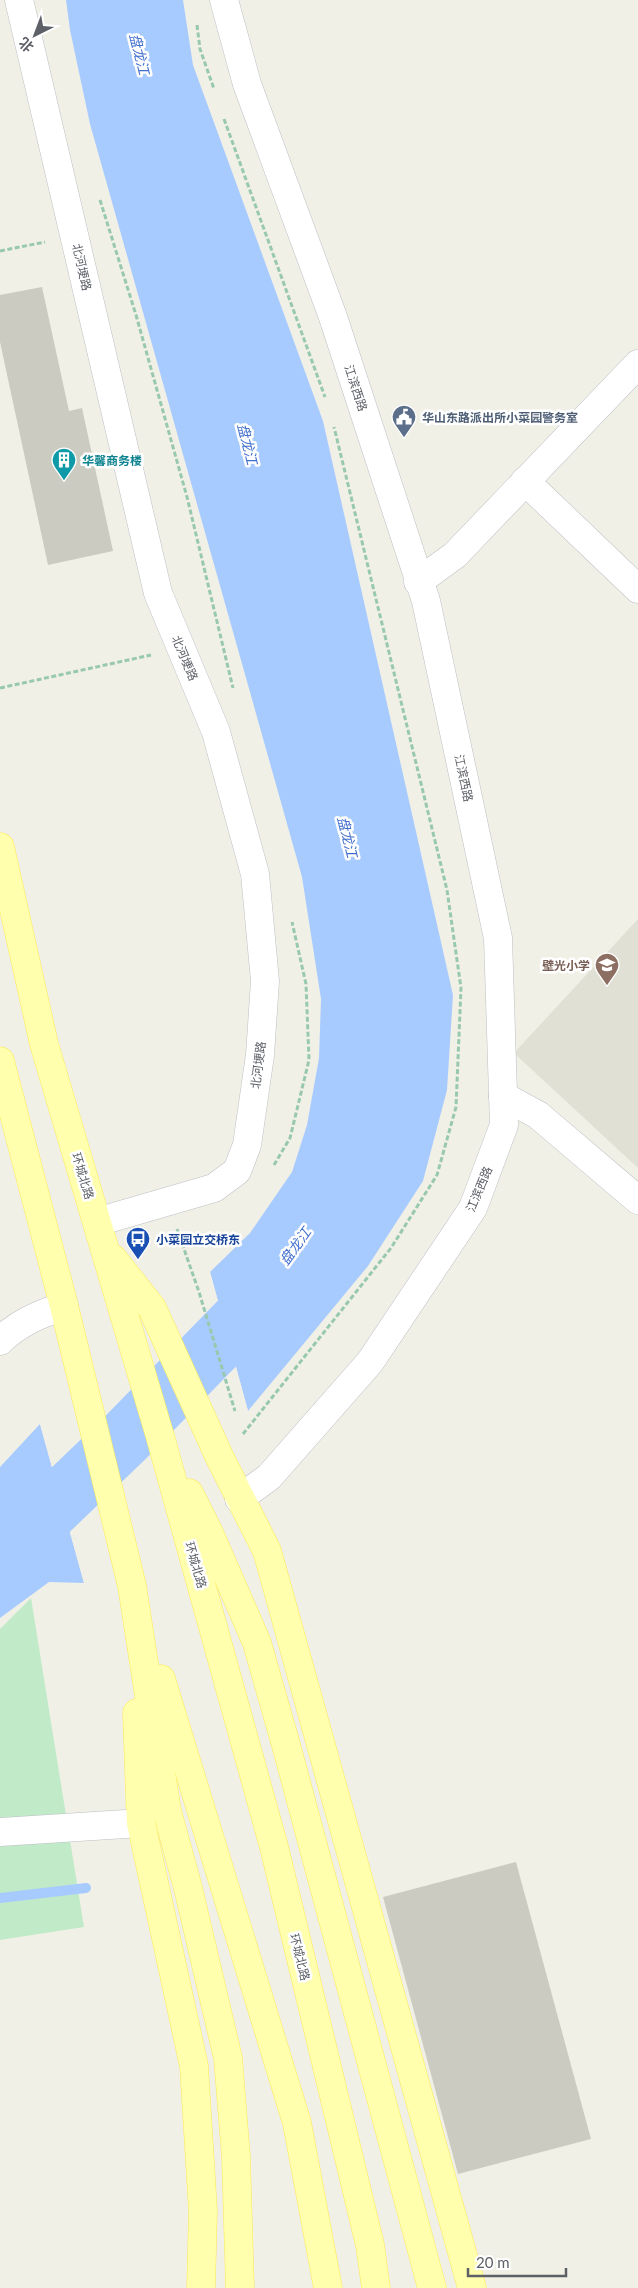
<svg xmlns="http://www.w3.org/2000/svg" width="638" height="2288" viewBox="0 0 638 2288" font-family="Lato,'Noto Sans SC',sans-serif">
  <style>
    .education { fill: #e1e0d4 }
    .green { fill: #c1eac8 }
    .water { fill: #a8cbff }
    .pier { fill: #f1f0e6 }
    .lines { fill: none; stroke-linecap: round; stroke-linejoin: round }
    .stream { stroke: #a8cbff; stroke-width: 10 }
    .river { stroke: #a8cbff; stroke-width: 59 }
    .building { fill: #cccbc2 }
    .minor-casing { stroke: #bdbfc5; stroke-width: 29 }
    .major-casing { stroke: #fce854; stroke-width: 29 }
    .path { stroke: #98c9ae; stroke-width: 3; stroke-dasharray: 5 2.5; stroke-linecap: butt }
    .minor { stroke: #fff; stroke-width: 28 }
    .major { stroke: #ffffad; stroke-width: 28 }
    .labels { text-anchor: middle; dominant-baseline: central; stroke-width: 5; stroke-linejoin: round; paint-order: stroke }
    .street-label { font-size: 12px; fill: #5d6067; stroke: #fff }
    .service-label { font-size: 12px; font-weight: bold; fill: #4e5e75; stroke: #fff; text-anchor: start }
    .culture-label { font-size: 12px; font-weight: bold; fill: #0d838f; stroke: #fff; text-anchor: start }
    .education-label { font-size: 12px; font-weight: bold; fill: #785e54; stroke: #fff; text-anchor: end }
    .transit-label { font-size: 12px; font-weight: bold; fill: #164399; stroke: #fff; text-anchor: start }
    .water-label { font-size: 14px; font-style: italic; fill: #406ecd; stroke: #fff }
  </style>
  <rect width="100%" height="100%" fill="#f1f0e6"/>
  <polygon class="education" points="638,919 638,1168 514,1053"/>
  <polygon class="green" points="31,1598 84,1927 0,1940 0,1629"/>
  <g class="water">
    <polygon points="66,0 183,0 193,65 323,421 453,995 447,1090 423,1181 368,1266 248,1411 210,1272 250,1233 292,1172 307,1125 319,1058 321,999 302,877 90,124 70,30"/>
    <polygon points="40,1424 84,1583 49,1582 0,1618 0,1467"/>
  </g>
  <g class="pier">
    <polygon points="210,1272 248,1411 246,1413 208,1274"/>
    <polygon points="42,1422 86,1581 84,1583 40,1424"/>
  </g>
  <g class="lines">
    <polyline class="stream" points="0,1898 86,1888"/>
    <polyline class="river" points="0,1558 126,1437 246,1314 277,1271"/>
  </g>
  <g class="building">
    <polygon points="42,287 69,411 82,408 113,551 48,565 0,342 0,295"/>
    <polygon points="516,1862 591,2139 458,2174 383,1897"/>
  </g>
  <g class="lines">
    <defs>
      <g id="minor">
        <polyline points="19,0 158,593 216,732 255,874 265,981 260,1055 247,1145 237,1171 214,1188 97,1222"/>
        <polyline points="224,0 247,84 333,317 426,601 498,938 504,1125 473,1208 370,1362 269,1477 239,1499"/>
        <polyline points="525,481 638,589"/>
        <polyline points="418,582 455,555 638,364"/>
        <polyline points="503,1096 538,1115 638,1200"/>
        <path d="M0,1341c18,-18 40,-27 64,-35"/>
        <polyline points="0,1832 141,1823"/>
      </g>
      <g id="major">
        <polyline points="0,847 44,1044 160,1436 274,1847 370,2245 376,2288"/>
        <polyline points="0,1061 64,1306 132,1586 167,1811 188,1888 228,2058 236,2157 240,2288"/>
        <polyline points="113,1259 152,1308 219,1456 267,1551 472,2288"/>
        <polyline points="189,1493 209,1533 257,1643 286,1745 432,2288"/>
        <polyline points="161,1679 297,2123 328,2288"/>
        <polyline points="137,1713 141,1823 194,2066 203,2211 201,2288"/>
      </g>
    </defs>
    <use href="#minor" class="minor-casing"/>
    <use href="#major" class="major-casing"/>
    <g class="path">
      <polyline points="197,25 200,49 214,89"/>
      <polyline points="224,119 325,397"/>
      <polyline points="100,200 136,315 187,497 233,688"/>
      <polyline points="0,251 45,242"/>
      <polyline points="0,688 151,655"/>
      <polyline points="274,1165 290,1138 309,1060 306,984 292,922"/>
      <polyline points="177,1229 199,1292 235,1411"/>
      <polyline points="243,1434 391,1248 437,1175 456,1107 461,988 447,890 334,427"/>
    </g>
    <use href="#minor" class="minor"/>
    <use href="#major" class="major"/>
  </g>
  <defs>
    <symbol id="civic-pin" viewBox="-11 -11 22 30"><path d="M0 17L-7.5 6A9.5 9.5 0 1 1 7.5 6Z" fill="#5c6f8a" stroke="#fff"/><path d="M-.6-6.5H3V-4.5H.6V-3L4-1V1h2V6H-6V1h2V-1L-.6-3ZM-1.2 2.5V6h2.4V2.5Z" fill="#fff"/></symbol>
    <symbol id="building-pin" viewBox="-11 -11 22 30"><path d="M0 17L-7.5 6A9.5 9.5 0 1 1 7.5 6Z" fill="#0f9aa8" stroke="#fff"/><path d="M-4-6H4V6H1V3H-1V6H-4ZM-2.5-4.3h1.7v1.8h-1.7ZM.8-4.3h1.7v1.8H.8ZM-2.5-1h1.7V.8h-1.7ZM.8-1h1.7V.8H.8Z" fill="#fff"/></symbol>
    <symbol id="school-pin" viewBox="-11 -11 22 30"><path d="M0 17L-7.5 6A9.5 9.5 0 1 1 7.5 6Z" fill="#8d6e63" stroke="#fff"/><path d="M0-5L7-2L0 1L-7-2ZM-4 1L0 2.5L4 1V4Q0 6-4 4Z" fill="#fff"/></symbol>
    <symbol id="bus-pin" viewBox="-11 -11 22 30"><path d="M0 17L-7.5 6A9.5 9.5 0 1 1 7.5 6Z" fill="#1a4fb4" stroke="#fff"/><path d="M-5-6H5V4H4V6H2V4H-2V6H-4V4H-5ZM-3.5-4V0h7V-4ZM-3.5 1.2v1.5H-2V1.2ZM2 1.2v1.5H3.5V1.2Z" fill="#fff"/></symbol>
  </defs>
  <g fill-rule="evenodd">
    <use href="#civic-pin" x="390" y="403" width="28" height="38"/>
    <use href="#building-pin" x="50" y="446" width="28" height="38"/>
    <use href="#school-pin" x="593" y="951" width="28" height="38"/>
    <use href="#bus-pin" x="124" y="1225" width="28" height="38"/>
  </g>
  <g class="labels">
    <g class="street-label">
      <text transform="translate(82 267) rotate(77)">北河埂路</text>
      <text transform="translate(356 388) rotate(72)">江滨西路</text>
      <text transform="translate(185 658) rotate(67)">北河埂路</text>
      <text transform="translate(464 778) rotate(78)">江滨西路</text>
      <text transform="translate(258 1065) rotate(-83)">北河埂路</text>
      <text transform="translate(83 1176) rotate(73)">环城北路</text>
      <text transform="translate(479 1189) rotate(-67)">江滨西路</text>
      <text transform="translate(196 1565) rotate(74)">环城北路</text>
      <text transform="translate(300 1957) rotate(76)">环城北路</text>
    </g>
    <g class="service-label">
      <text x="422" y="417">华山东路派出所小菜园警务室</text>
    </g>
    <g class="culture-label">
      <text x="82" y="460">华馨商务楼</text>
    </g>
    <g class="education-label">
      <text x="590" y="965">壁光小学</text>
    </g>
    <g class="transit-label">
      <text x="156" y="1239">小菜园立交桥东</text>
    </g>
    <g class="water-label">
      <text transform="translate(140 54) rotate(76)">盘龙江</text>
      <text transform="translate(248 444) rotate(76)">盘龙江</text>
      <text transform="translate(348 837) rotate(76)">盘龙江</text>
      <text transform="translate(295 1246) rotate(-54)">盘龙江</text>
    </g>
  </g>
  <g transform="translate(35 35) rotate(222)" stroke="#ffffff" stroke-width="4" paint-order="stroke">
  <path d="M0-4L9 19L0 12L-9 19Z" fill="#5d6067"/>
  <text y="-8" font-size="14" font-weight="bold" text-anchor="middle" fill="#5d6067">北</text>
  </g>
  <path d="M468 2268v8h98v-8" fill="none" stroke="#5d6067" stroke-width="2.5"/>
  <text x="476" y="2268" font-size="15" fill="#5d6067" stroke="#ffffff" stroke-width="4" paint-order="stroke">20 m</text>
</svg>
